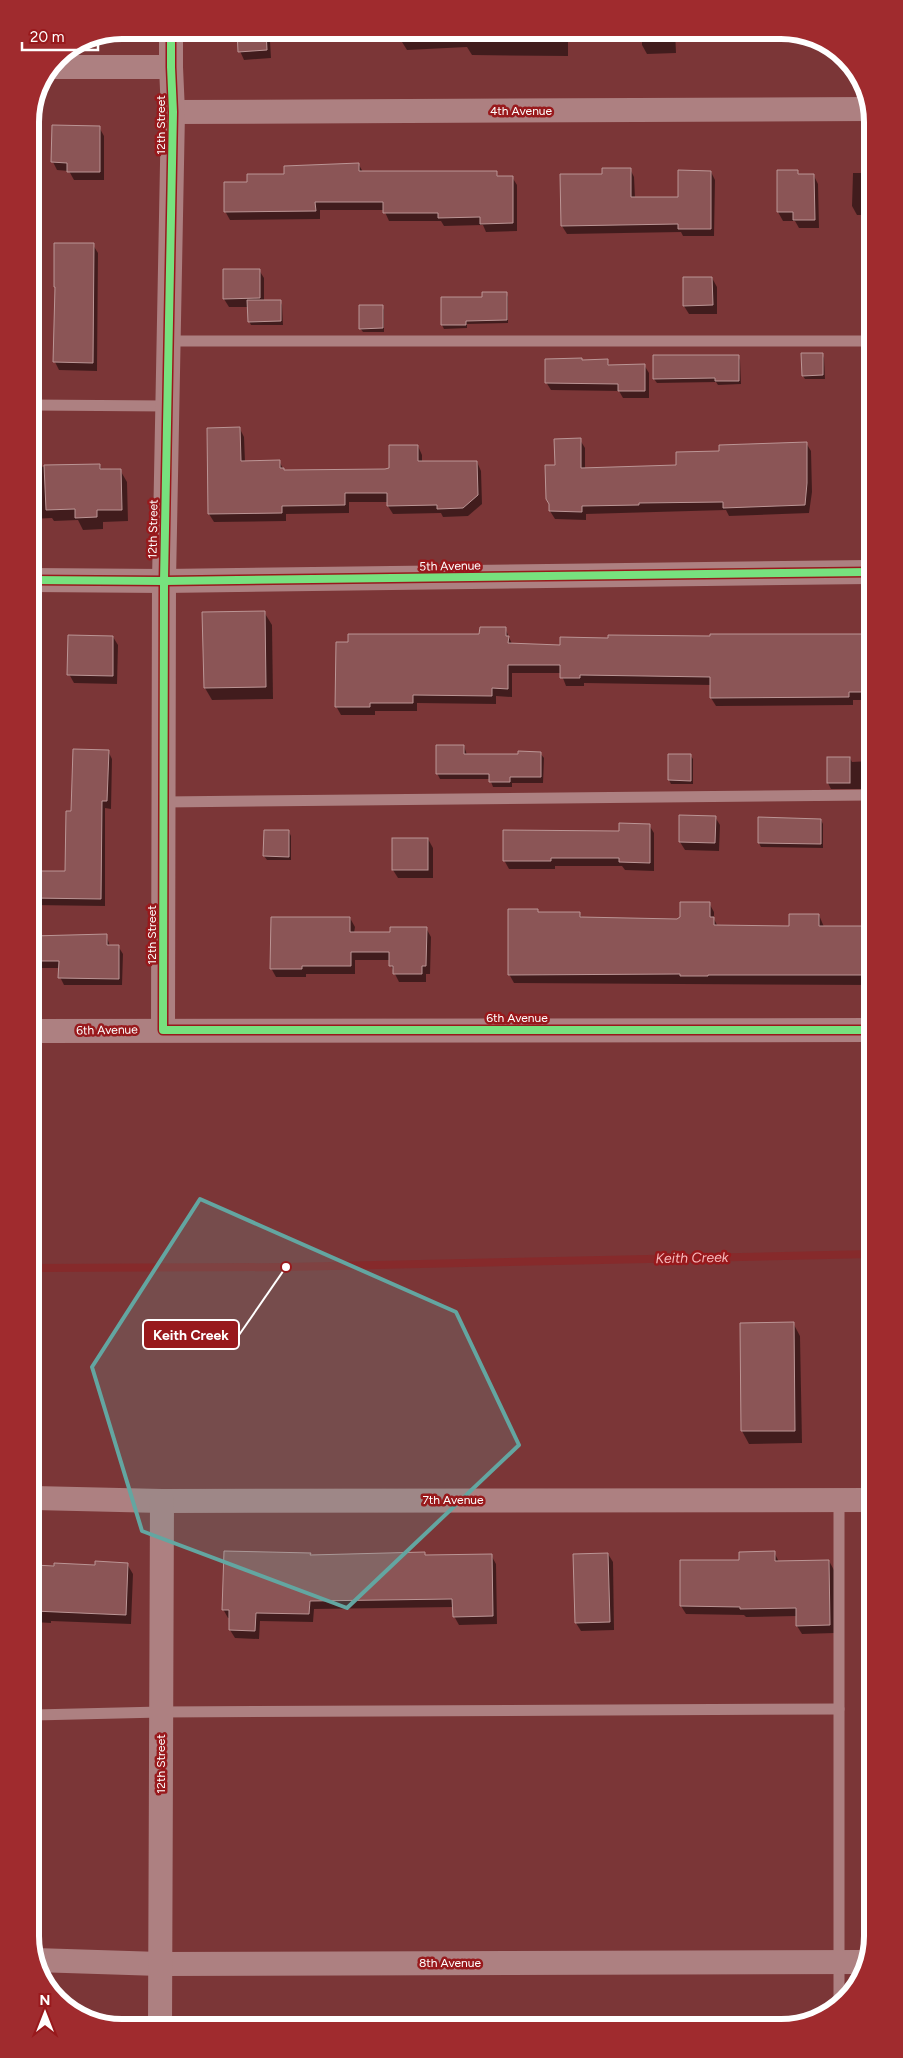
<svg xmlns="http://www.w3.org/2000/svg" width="903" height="2058" viewBox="0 0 903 2058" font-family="Figtree,sans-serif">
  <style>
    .shadow { fill: #0007 }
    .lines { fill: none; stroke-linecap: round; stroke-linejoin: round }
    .stream { stroke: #862a2b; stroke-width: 8 }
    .building { fill: #8b5556; stroke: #bb9595 }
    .lane { stroke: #ad8081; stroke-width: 11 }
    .street { stroke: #ad8081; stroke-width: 24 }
    .cycleway-casing { stroke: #98191c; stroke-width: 11 }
    .cycleway { stroke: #77e17e; stroke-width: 8 }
    .marked { fill: #63a6a1; fill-opacity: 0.2; stroke: #63a6a1; stroke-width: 4; stroke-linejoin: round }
    .labels { text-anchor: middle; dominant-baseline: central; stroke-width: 5; stroke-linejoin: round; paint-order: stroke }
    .street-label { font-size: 12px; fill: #fff; stroke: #98191c }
    .water-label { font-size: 14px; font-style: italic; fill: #f7babc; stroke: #98191c }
    .rim { fill: none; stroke: #fff; stroke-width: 6 }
    .leader { fill: none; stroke: #fff; stroke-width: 2 }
    .callout-dot { fill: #fff; stroke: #98191c; stroke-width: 2 }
    .callout { fill: #98191c; stroke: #fff; stroke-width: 2 }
    .callout-label { font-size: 14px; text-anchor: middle; font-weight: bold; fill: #fff }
  </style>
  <rect width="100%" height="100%" fill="#7b3637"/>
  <g class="shadow">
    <polygon points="239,30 288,30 288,41 270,41 271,58 244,60 240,51"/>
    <polygon points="402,30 568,30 568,56 472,55 467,47 407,50 402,42"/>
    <polygon points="642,30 675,30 676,53 647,54 642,45"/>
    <polygon points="99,127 104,136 104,180 74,180 69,171 57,170 53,162"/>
    <polygon points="359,165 363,172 496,173 499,177 512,177 517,185 517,231 486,232 483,225 444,226 441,221 389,221 384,210 320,210 320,219 230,220 225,211 248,183"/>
    <polygon points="630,169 634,177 635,198 679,198 711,172 715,180 714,236 683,236 681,232 567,234 562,226 603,175"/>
    <polygon points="778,171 797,171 800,176 814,176 818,184 819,228 799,228 795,221 783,221 778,212"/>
    <polygon points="853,173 868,173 868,215 857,215 852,206"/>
    <polygon points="93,245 98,253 97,371 59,370 55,362 57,290 55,287"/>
    <polygon points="259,270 264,278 264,301 280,301 282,305 283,325 251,325 249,321 249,307 229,307 224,299"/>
    <polygon points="712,278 717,287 717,314 689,314 684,306"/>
    <polygon points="506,293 508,297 508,323 467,324 467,328 444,329 442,325 442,298 483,298"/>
    <polygon points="382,306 384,310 384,332 363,332 360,328"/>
    <polygon points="822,354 824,358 825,379 805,379 803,376"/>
    <polygon points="738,356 740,360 741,384 718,385 716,382 657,383 654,379"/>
    <polygon points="607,361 610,366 644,365 649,373 649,398 623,398 619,391 551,390 546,382"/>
    <polygon points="240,429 244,437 245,462 279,461 285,472 390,469 418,446 422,455 422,462 477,462 481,471 482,504 468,516 443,517 441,513 393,514 388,506 388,502 349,502 349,513 286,514 286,521 214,522 209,514"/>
    <polygon points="580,440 585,448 585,469 677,466 721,452 806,443 811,451 812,492 809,513 729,516 726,510 586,514 586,520 555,519 550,511 556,467"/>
    <polygon points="100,465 102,470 120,470 127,482 128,521 103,522 103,529 83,530 78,520 54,521 52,518 31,519 31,467"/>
    <polygon points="264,612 272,625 273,699 212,700 205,688"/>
    <polygon points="505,628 512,644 561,646 609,639 870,636 870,700 853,700 853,705 716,706 711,698 711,685 584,683 584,686 566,686 561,673 512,673 512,697 496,696 496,704 417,703 417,711 375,711 375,715 341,715 336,706 480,636"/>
    <polygon points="113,637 118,645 117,684 74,683 69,674"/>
    <polygon points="464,746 467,755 519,755 540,753 544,758 543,783 512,783 512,787 493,787 490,779 440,779 437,773"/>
    <polygon points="108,751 112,759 111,809 105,808 105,906 32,905 32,872 66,872 72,812"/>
    <polygon points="669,755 690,755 693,759 693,784 671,784 669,780"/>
    <polygon points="828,758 850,758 852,762 870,761 870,789 831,789 828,783"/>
    <polygon points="715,817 720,825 719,851 685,850 680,842"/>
    <polygon points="821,820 823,824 823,848 761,847 759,843"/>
    <polygon points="649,825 654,833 654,871 625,870 622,866 555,866 555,869 509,869 504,860"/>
    <polygon points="289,832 291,836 291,860 267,860 264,856"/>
    <polygon points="394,839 428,839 433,848 433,878 398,878 393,870"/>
    <polygon points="709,903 714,912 714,919 718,927 791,927 819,915 824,927 870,927 870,985 514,983 509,974 537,910 539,913 579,913 583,919 678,920"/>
    <polygon points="350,918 355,927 354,933 391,933 426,928 431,937 430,974 426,974 426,982 399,982 391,966 391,960 355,960 355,974 306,974 306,977 276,977 271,968"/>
    <polygon points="106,935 110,946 118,946 123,954 122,985 64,985 60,977 60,968 34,968 32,966 32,937"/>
    <polygon points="793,1323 800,1336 802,1443 749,1444 742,1431 741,1324"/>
    <polygon points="774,1552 779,1562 829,1561 834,1570 835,1633 802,1634 797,1626 797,1616 746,1617 744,1615 686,1614 681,1606 740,1561"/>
    <polygon points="424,1553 426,1556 491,1555 496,1564 497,1624 459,1625 454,1616 454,1607 314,1609 313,1622 260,1621 259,1639 235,1638 230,1630 230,1618 228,1618 223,1609 310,1554 311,1556"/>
    <polygon points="608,1554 613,1562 614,1630 581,1631 576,1623"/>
    <polygon points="127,1564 133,1574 131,1624 51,1621 51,1623 34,1622 34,1566"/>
  </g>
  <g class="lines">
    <polyline class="stream" points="33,1268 286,1267 871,1254"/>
  </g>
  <g class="building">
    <polygon points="237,30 266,30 267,50 238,52"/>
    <polygon points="52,125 100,126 100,172 67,172 67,163 51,162"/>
    <polygon points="359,163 359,171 497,171 497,176 513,176 513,223 480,224 480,217 438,218 438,213 383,213 383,202 315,202 316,211 224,212 224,182 247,182 247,174 284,174 284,166"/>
    <polygon points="602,168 631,168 631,197 678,197 678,170 711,171 711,229 678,229 678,224 561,226 560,174 602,174"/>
    <polygon points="777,170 798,170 798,174 814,174 815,220 793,220 793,212 777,212"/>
    <polygon points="54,243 94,243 93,363 53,362 55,287 54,287"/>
    <polygon points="223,269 260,269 260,298 223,299"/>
    <polygon points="683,277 712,277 713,305 683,306"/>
    <polygon points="482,292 507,292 507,320 466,321 466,325 441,325 441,297 482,297"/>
    <polygon points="247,300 281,300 281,321 248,322"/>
    <polygon points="359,305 383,305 383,328 359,329"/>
    <polygon points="801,353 823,353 823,375 802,376"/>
    <polygon points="653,355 739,355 739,381 715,381 715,378 653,379"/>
    <polygon points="582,358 582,360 608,359 608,365 645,364 645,391 618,391 618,384 545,383 545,359"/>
    <polygon points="240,427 241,461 280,460 280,468 284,468 284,470 385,469 389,468 389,445 418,445 418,461 477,461 478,495 463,508 437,509 437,505 387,506 387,493 345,493 345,505 282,506 282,513 208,514 207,428"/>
    <polygon points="581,438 581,468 676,465 676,452 719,451 719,445 807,442 807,483 805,505 723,508 723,502 639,503 639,505 582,506 582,512 549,511 549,504 546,499 545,465 555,465 554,439"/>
    <polygon points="100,464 100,469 121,469 122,510 97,510 97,517 75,518 75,509 46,510 44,465"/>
    <polygon points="265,611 266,687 204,688 202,612"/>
    <polygon points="480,627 506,627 506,636 509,636 508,643 560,645 560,637 608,638 608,635 710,636 710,634 870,634 870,692 849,692 849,697 710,698 710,677 580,675 580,678 560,678 560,665 508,665 508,689 492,688 492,696 413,695 413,703 370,703 370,707 335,707 336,642 348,642 348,634 479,634"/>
    <polygon points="68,635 113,636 113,676 67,675"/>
    <polygon points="436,745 464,745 464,754 518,754 518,751 541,752 541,777 510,777 510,782 489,782 489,774 436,774"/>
    <polygon points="73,749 109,750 107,801 102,801 101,899 32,898 32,871 65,871 66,811 71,811"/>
    <polygon points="668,754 691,754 691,781 668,780"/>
    <rect x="827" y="757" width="23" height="26"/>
    <polygon points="679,815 716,816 715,843 679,842"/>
    <polygon points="758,817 821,819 821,844 758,843"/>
    <polygon points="619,823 650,824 650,863 619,862 619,858 551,858 551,861 503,861 503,830 619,831"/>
    <polygon points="264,830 289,830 289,857 263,856"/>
    <rect x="392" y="838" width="36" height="32"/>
    <polygon points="680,902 710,902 710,917 714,917 714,925 789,926 789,914 819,914 819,926 870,926 870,975 708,975 708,976 680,976 680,974 508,975 508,909 538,909 538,912 580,912 580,917 677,919 680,917"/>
    <polygon points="271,917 350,917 350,932 390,932 390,927 427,927 426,966 422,966 422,974 393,974 393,966 389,966 389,952 351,952 351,966 302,966 302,969 270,969"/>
    <polygon points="107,934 107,945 119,945 119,979 58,978 59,961 32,961 32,936"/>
    <polygon points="794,1322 795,1431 741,1431 740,1323"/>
    <polygon points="224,1551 311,1553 310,1555 425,1552 425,1555 492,1554 493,1616 453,1617 452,1599 310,1601 309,1614 256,1613 255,1631 229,1630 229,1610 222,1610"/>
    <polygon points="775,1551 775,1561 829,1560 830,1625 796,1626 796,1608 740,1609 740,1607 680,1606 680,1560 739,1560 739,1552"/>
    <polygon points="608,1553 610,1622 575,1623 573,1554"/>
    <polygon points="95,1561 128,1563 126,1615 34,1611 34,1565 54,1566 54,1563 95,1565"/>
  </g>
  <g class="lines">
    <g class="lane">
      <polyline points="168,341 869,341"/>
      <polyline points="31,405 167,406"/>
      <polyline points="164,802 870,795"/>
      <polyline points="34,1715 161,1712 839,1709"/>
      <polyline points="839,2002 839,1500"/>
    </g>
    <g class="street">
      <polyline points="52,67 171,67"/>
      <polyline points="173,112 868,109"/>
      <polyline points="31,580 164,581 869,572"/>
      <polyline points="163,1030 164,581 173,112 171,67 171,30"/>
      <polyline points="33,1031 871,1030"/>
      <polyline points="34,1498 162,1501 872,1500"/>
      <polyline points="35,1960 160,1964 865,1962"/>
      <polyline points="160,2027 162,1501"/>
    </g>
    <defs>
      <g id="cycleway">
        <polyline points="171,30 171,67 173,112 164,581 163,1030 871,1030"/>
        <polyline points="31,580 164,581 869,572"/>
      </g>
    </defs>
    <use href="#cycleway" class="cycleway-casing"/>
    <use href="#cycleway" class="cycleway"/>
  </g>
  <path class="marked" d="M200,1199l256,113 63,133 -172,163 -205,-77 -50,-164z"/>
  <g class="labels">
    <g class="street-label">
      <text x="521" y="111">4th Avenue</text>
      <text transform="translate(161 125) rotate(-90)">12th Street</text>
      <text transform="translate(153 529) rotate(-89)">12th Street</text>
      <text transform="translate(450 566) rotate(-1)">5th Avenue</text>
      <text transform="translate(152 935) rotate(-90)">12th Street</text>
      <text x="517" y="1018">6th Avenue</text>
      <text transform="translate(107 1030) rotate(-1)">6th Avenue</text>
      <text x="453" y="1500">7th Avenue</text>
      <text transform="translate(161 1764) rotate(-90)">12th Street</text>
      <text x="450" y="1963">8th Avenue</text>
    </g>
    <g class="water-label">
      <text transform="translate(692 1258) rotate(-1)">Keith Creek</text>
    </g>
  </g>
  <path d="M0 0H903V2058H0ZM122 39H781A83 83 0 0 1 864 122V1936A83 83 0 0 1 781 2019H122A83 83 0 0 1 39 1936V122A83 83 0 0 1 122 39Z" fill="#a02b2e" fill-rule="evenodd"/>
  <path class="rim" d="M122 39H781A83 83 0 0 1 864 122V1936A83 83 0 0 1 781 2019H122A83 83 0 0 1 39 1936V122A83 83 0 0 1 122 39Z"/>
  <path class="leader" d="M286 1267L239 1335"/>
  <circle class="callout-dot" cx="286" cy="1267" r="5"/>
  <rect class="callout" x="143" y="1320" width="96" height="29" rx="5"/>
  <g class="callout-label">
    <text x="191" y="1340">Keith Creek</text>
  </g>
  <g transform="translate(45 2013)" stroke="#98191c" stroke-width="4" paint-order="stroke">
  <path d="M0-4L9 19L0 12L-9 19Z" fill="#ffffff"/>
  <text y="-8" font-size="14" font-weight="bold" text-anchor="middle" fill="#ffffff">N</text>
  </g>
  <path d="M22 42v8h76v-8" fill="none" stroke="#ffffff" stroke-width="2.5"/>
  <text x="30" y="42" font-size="15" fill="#ffffff" stroke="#98191c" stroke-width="4" paint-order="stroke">20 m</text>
</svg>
